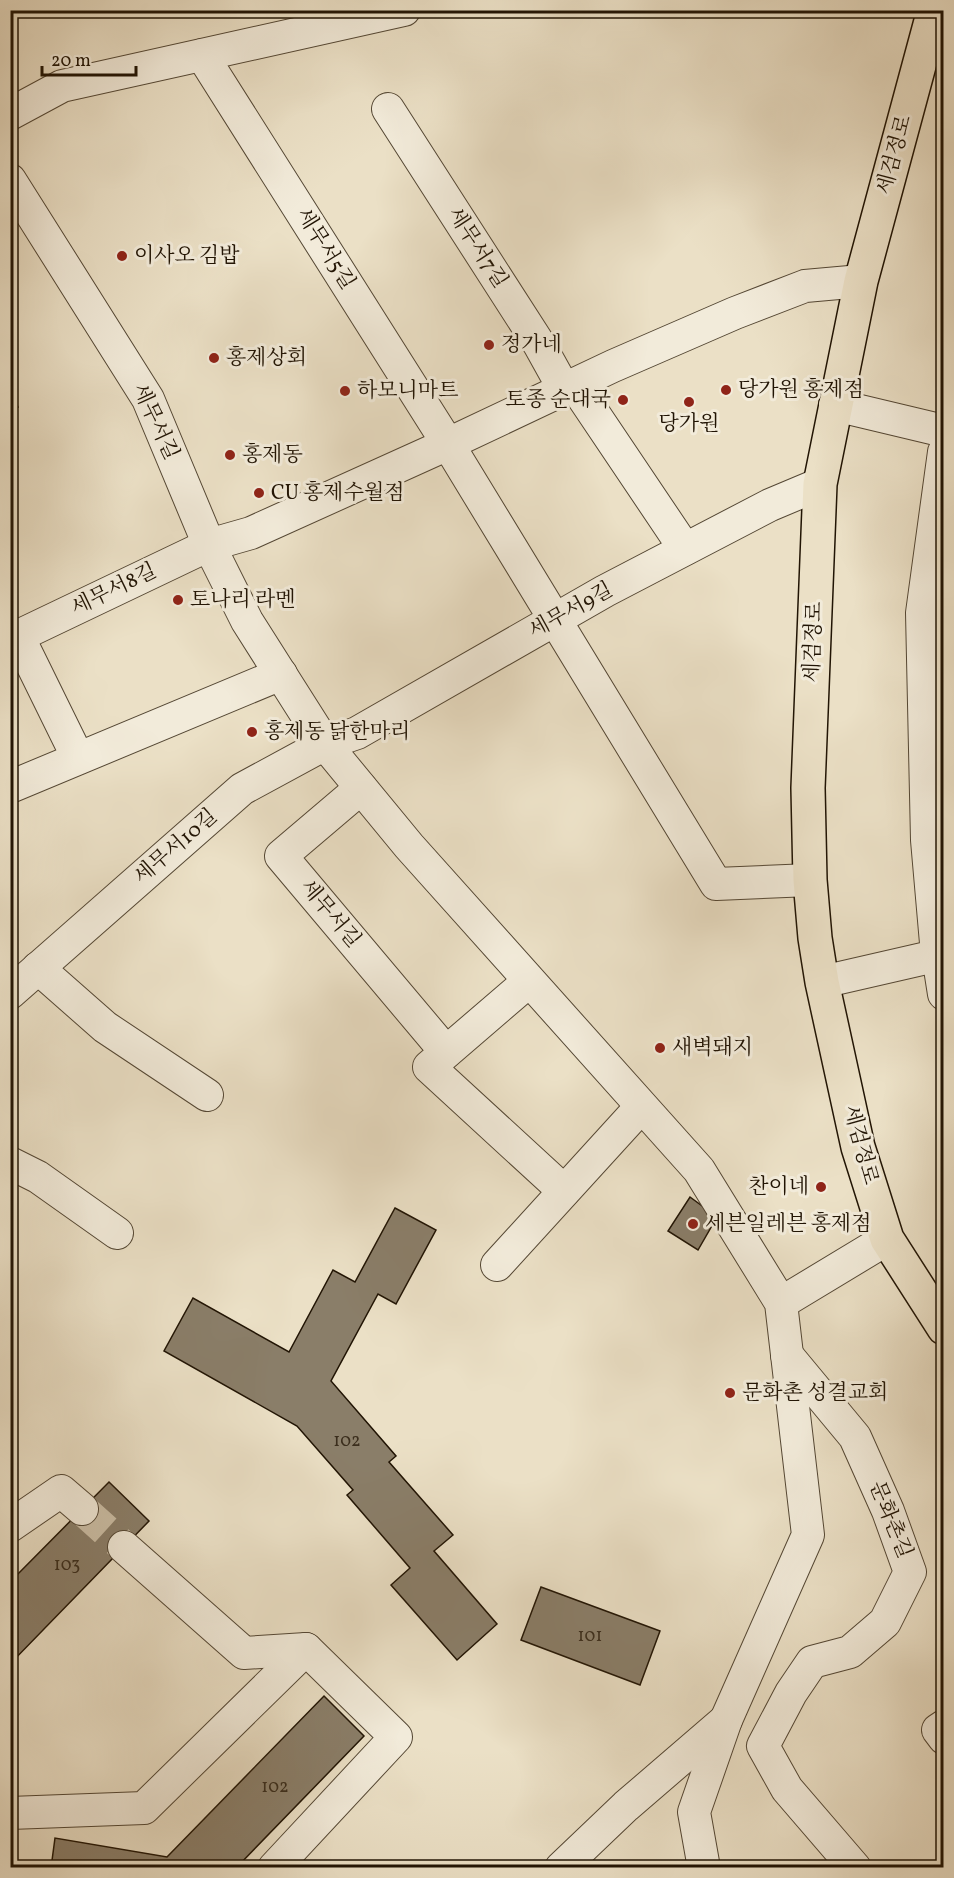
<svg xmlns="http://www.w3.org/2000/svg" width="954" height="1878" viewBox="0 0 954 1878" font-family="Vollkorn,'Noto Serif KR',serif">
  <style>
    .building { fill: #8a7e69; stroke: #211404; stroke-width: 1.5 }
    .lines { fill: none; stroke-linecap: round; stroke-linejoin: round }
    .minor-tunnel { stroke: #cdc1a9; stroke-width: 32; stroke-dasharray: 32 16; stroke-linecap: butt }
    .minor-casing { stroke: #544734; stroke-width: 34 }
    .major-casing { stroke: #211404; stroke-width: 36 }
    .minor { stroke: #f2ebda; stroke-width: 32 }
    .major { stroke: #ebe0c6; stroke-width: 33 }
    .poi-dot { fill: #8f2418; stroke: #f2ebda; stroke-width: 2 }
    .labels { text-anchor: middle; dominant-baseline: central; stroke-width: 6; stroke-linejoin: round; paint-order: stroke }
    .number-label { font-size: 18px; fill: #3b2e1d }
    .street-label { font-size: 21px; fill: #211404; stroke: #f2ebda }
    .poi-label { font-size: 21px; fill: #211404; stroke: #f2ebda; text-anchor: start }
  </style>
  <rect width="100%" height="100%" fill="#ebe0c6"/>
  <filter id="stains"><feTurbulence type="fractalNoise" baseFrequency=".00333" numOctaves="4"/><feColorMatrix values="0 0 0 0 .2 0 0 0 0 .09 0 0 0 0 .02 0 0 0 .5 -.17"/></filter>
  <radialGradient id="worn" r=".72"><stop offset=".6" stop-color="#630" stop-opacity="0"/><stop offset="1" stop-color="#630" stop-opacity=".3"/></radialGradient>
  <g class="building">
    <polygon points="10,390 18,407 10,410"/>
    <polygon points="690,1197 717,1217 698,1250 668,1231"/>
    <polygon points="395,1208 436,1230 396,1304 378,1294 331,1381 396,1456 389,1462 453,1535 434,1551 497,1624 457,1660 391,1585 410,1568 347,1495 353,1490 297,1426 164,1351 193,1298 289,1352 333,1270 355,1282"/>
    <polygon points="109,1482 149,1521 10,1664 10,1582"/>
    <polygon points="541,1587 660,1631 640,1685 521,1640"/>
    <polygon points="324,1696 364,1736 236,1868 51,1868 55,1838 167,1857"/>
  </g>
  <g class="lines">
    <polyline class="minor-tunnel" points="82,1509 124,1547"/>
    <defs>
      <g id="minor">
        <polyline points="202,55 448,444 716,884 810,880"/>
        <polyline points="388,109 539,344 564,389"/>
        <polyline points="10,114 62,86 404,10"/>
        <polyline points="10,180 148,399 209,545 247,621 325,744 409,846 699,1170 781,1303 808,1535 726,1720 694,1812 704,1868"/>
        <polyline points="574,384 685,549"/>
        <polyline points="835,405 944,431"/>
        <polyline points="944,452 922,613 927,840 936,943 944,994"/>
        <polyline points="18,636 78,758"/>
        <polyline points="10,640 209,545 251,533 448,444 613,366 735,313 805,286 861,281"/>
        <polyline points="10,787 281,674"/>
        <polyline points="361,788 281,856 446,1052"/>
        <polyline points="38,968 105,1027 207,1095"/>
        <polyline points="529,981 429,1067 564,1191"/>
        <polyline points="822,982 944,954"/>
        <polyline points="10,993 242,789 325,744 357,733 605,591 770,505 820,484"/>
        <polyline points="10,1163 38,1177 117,1233"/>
        <polyline points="497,1265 641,1107"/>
        <polyline points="781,1303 887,1239"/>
        <polyline points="787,1355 855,1437 888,1511 910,1572 885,1622 850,1652 812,1662 791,1693 763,1746 787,1789 855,1868"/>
        <polyline points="10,1526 61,1491 82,1509"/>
        <polyline points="124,1547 244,1653 306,1649"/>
        <polyline points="944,1726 938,1730 944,1738"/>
        <polyline points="10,1813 144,1808 306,1649 396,1737 274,1868"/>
        <polyline points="561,1868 626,1806 726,1720"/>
      </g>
      <polyline id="major" points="934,10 861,281 820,484 808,788 810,880 815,938 822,982 858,1147 887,1239 944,1328"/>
    </defs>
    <use href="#minor" class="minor-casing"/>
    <use href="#major" class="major-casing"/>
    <use href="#minor" class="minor"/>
    <use href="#major" class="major"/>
  </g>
  <g class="poi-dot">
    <circle cx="122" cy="256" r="6"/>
    <circle cx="489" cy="345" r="6"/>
    <circle cx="214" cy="358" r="6"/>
    <circle cx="726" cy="390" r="6"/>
    <circle cx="345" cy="391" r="6"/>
    <circle cx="623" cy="400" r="6"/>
    <circle cx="689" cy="402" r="6"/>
    <circle cx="230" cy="455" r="6"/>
    <circle cx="259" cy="493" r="6"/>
    <circle cx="178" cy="600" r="6"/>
    <circle cx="252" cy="732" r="6"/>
    <circle cx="660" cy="1048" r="6"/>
    <circle cx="821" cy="1187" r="6"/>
    <circle cx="693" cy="1224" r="6"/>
    <circle cx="730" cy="1393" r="6"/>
  </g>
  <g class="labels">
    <g class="number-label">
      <text x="347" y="1441">102</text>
      <text x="67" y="1565">103</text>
      <text x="590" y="1636">101</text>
      <text x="275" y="1787">102</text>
    </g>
    <g class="street-label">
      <text transform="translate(895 155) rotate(-75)">세검정로</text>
      <text transform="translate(477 248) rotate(57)">세무서7길</text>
      <text transform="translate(325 249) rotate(58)">세무서5길</text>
      <text transform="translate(155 422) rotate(65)">세무서길</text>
      <text transform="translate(114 590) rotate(-26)">세무서8길</text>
      <text transform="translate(571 611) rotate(-29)">세무서9길</text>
      <text transform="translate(814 642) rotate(-88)">세검정로</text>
      <text transform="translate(176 847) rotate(-41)">세무서10길</text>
      <text transform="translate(330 914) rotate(50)">세무서길</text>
      <text transform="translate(860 1145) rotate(75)">세검정로</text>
      <text transform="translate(890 1520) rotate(68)">문화촌길</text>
    </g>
    <g class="poi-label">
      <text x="134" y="256">이사오 김밥</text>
      <text x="501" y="345">정가네</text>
      <text x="226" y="358">홍제상회</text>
      <text x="738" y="390">당가원 홍제점</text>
      <text x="357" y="391">하모니마트</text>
      <text x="611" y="400" text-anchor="end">토종 순대국</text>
      <text x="689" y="424" text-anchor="middle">당가원</text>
      <text x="242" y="455">홍제동</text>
      <text x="271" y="493">CU 홍제수월점</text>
      <text x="190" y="600">토나리 라멘</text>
      <text x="264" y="732">홍제동 닭한마리</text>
      <text x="672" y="1048">새벽돼지</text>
      <text x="809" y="1187" text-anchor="end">찬이네</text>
      <text x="705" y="1224">세븐일레븐 홍제점</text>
      <text x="742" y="1393">문화촌 성결교회</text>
    </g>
  </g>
  <rect width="954" height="1878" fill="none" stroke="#ebe0c6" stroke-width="36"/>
  <rect x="12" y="12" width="930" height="1854" fill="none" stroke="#211404" stroke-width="3"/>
  <rect x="18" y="18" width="918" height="1842" fill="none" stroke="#211404" stroke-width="1.5"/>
  <path d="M42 66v9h94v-9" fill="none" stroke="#211404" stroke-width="3"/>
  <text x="51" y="66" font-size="18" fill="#211404" stroke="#f2ebda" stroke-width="4.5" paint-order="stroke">20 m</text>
  <rect width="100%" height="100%" filter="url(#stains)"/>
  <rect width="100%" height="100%" fill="url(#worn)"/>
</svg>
